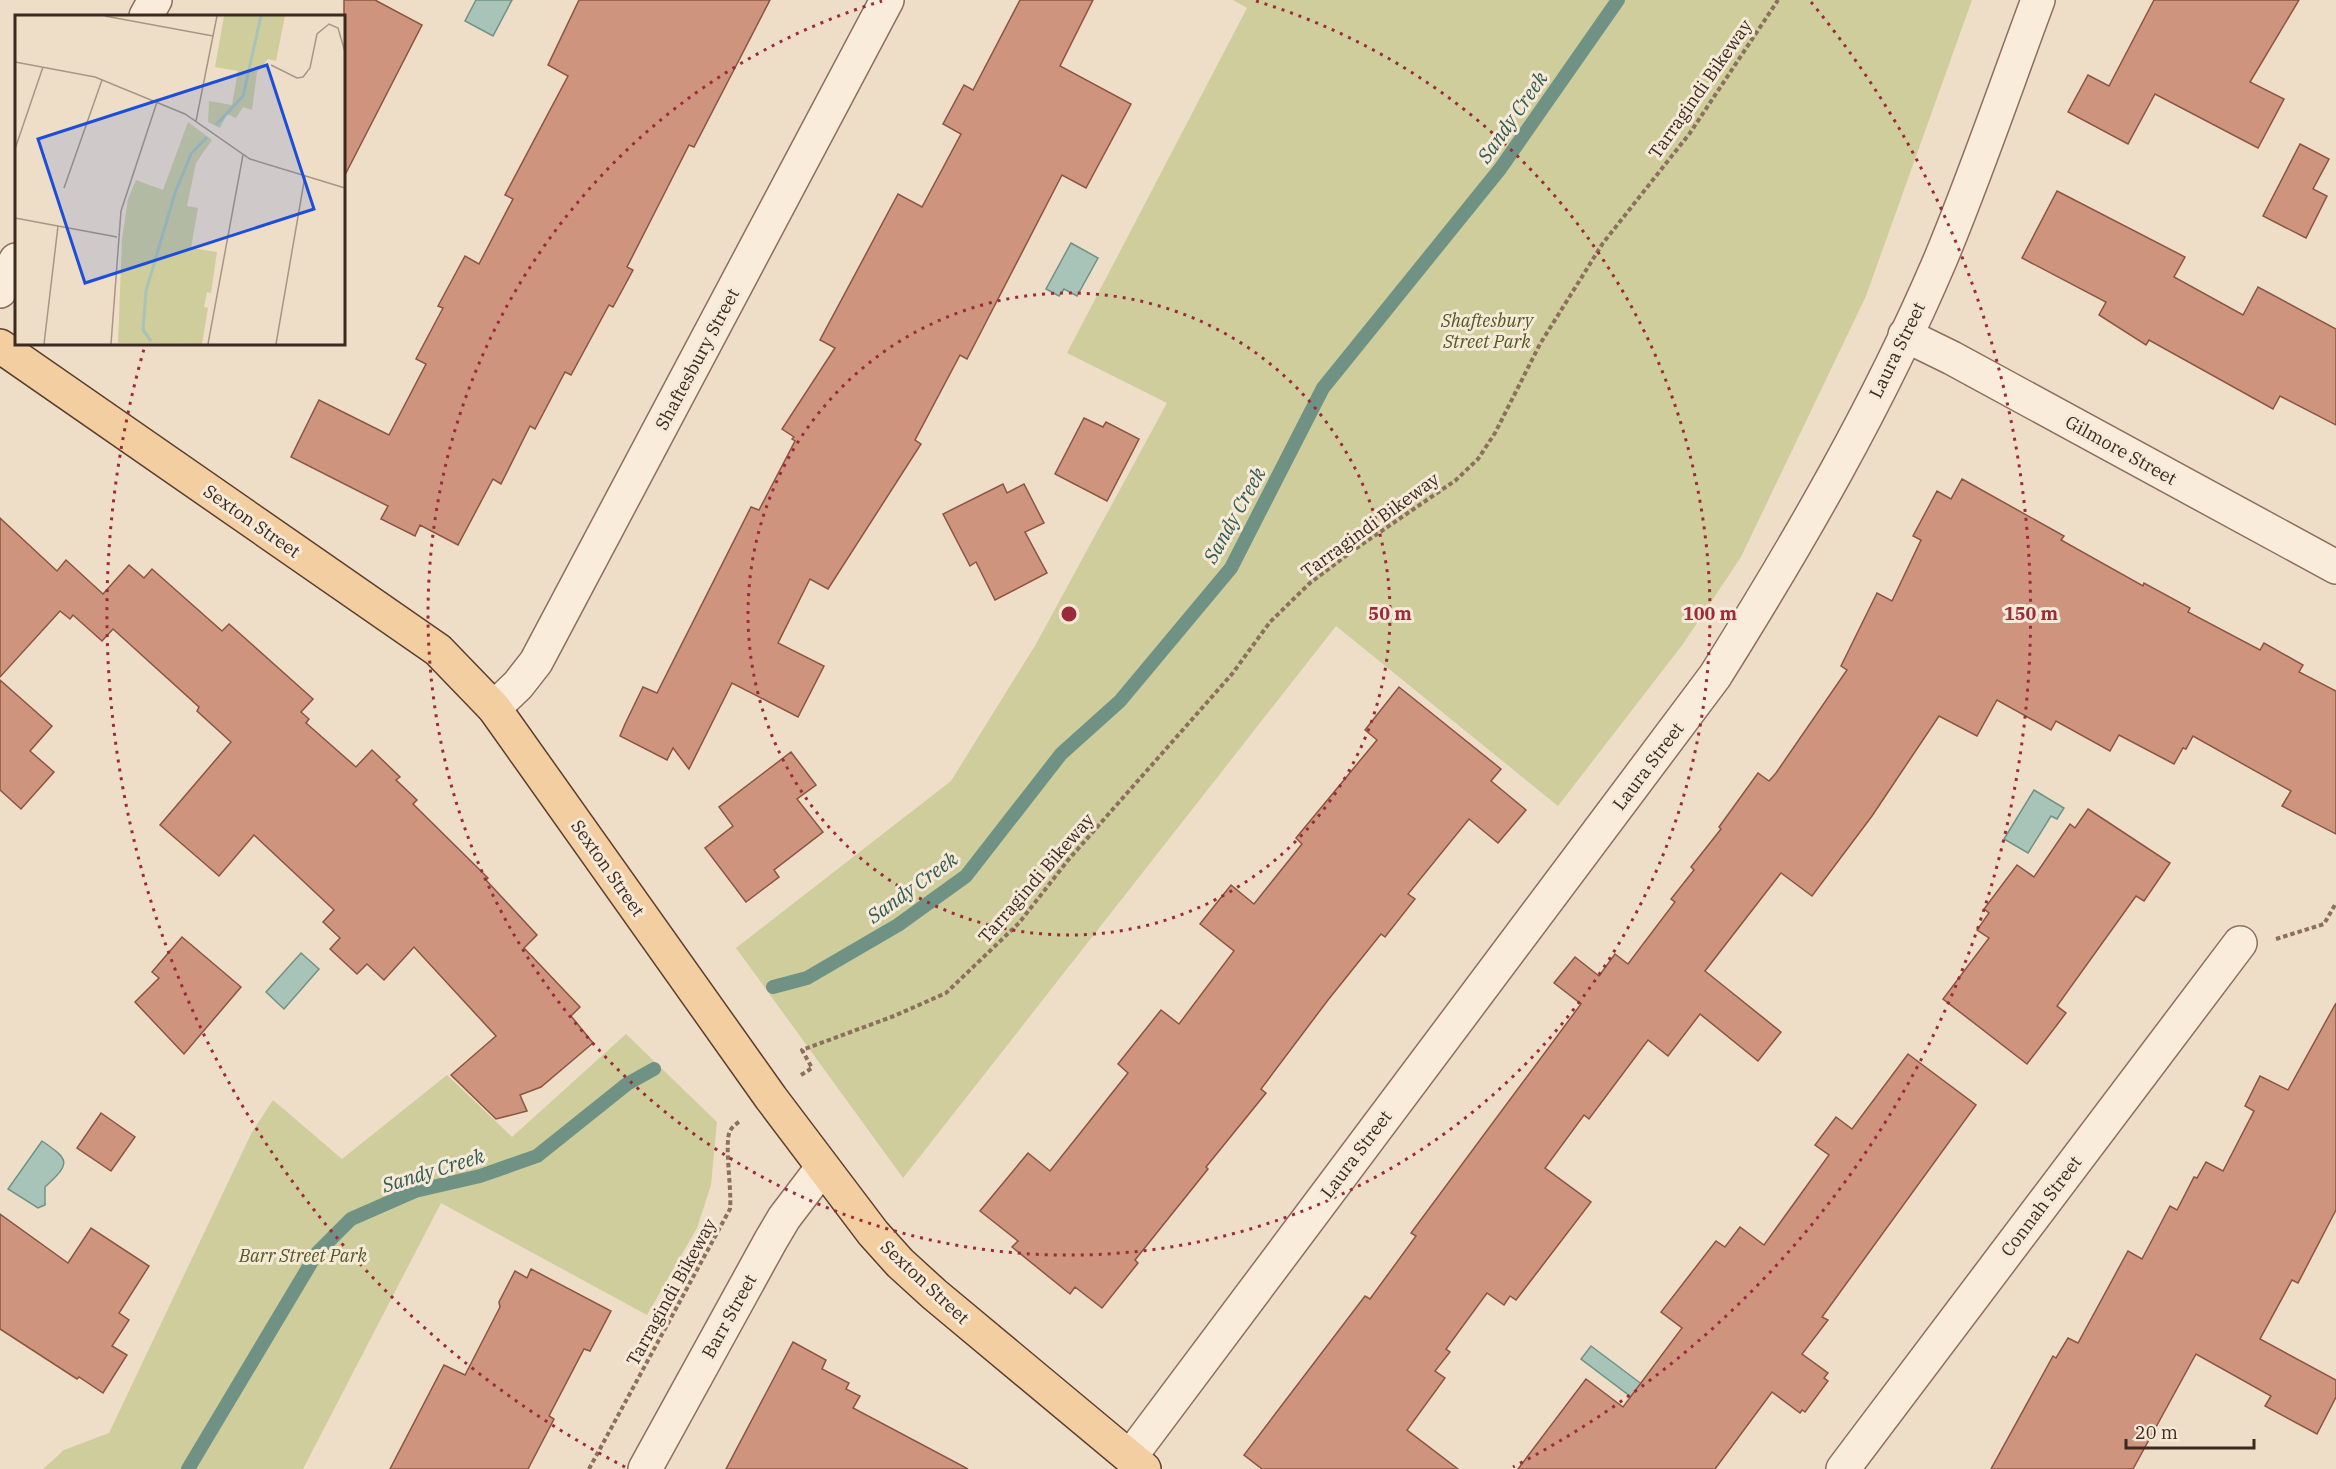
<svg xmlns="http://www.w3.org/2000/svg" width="2336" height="1469" viewBox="0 0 2336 1469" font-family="'IBM Plex Serif',serif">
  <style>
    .green { fill: #cecd9b }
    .water { fill: #a8c3b8; stroke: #6f9285; stroke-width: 1.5 }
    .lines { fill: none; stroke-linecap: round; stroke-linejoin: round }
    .stream { stroke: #6f9285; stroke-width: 14 }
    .building { fill: #ce947d; stroke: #8b5541; stroke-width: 1.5 }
    .minor-casing { stroke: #8c6f5c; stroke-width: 36 }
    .major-casing { stroke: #5a3e30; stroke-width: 36 }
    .path { stroke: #8c6f5c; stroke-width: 4; stroke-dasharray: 4.5 3; stroke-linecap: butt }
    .minor { stroke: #faecdb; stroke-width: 33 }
    .major { stroke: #f2cea0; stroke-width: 33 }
    .ring { fill: none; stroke: #9c2b3a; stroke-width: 3; stroke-dasharray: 3 6 }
    .labels { text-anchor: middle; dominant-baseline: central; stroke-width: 6; stroke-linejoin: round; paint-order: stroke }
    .street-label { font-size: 18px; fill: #3c2a20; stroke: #f6e9d7 }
    .park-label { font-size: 18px; font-style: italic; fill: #525926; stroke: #f6e9d7 }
    .water-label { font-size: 20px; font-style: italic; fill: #2f5c53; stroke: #f6e9d7 }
    .inset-river { fill: none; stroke: #a8c3b8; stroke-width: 3 }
    .inset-road { fill: none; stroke: #a79684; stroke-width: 1.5 }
    .view { fill: #1d4ed8; fill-opacity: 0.15; stroke: #1d4ed8; stroke-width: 3 }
    .inset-edge { fill: none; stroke: #3c2a20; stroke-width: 3 }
    .centre { fill: #9c2b3a; stroke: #f6e9d7; stroke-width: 3 }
    .ring-label { font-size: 18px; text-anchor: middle; font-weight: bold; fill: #9c2b3a; stroke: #f6e9d7; stroke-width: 6; stroke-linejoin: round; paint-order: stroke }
  </style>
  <rect width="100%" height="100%" fill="#efdec7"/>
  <g class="green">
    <polygon points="1233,0 1972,0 1866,296 1741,557 1683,644 1558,806 1336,626 903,1178 736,948 951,781 1036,644 1167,403 1067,353 1247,8"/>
    <polygon points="626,1034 717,1122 711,1185 697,1228 647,1315 441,1203 303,1469 43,1469 64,1450 109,1433 252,1132 273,1100 342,1159 447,1075 512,1137"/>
  </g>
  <g class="water">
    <polygon points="476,0 512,0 493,36 465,21"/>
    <polygon points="1071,243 1098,258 1077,296 1064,289 1059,296 1046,289"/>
    <polygon points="2034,790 2064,808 2057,819 2051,816 2028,853 2004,839"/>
    <polygon points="301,953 319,969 284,1009 266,992"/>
    <path d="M42,1141c28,19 29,22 3,46v18l-7,3 -30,-19z"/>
    <polygon points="1591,1346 1719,1442 1708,1455 1581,1359"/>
  </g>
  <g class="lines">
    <g class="stream">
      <polyline points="773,987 807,978 898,925 966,876 1061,754 1120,701 1231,568 1323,388 1500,169 1618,0"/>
      <polyline points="188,1469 317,1253 351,1219 415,1191 480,1176 537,1156 627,1084 654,1069"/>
    </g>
  </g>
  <g class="building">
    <polygon points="344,0 375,0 422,25 344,177"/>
    <polygon points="579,0 770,0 694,147 689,145 656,210 627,267 633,270 613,307 609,305 571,375 565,372 535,429 530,426 501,484 493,479 458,545 420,525 415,536 381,519 388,506 291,457 319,400 389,435 426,364 416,359 443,308 438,306 465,256 479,264 513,199 505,195 568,76 548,65"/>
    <polygon points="1020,0 1093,0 1060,66 1131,104 1086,188 1062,175 967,359 960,355 915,440 921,444 828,589 810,579 778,643 824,666 798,717 732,683 689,769 673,748 667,760 620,736 625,724 643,687 657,693 751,507 759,510 795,441 792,439 794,437 782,429 835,348 820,340 898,194 922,207 961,134 943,124 964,85 973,90"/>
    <polygon points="2154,0 2299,0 2250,82 2284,99 2258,148 2155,94 2128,144 2068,112 2088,75 2109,86"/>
    <polygon points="2300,144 2329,159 2313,189 2327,196 2306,238 2263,216"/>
    <polygon points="2057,191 2185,257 2174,277 2243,315 2258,287 2336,329 2336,425 2280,396 2273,409 2149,340 2146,345 2099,315 2106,302 2022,258"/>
    <polygon points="1084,418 1103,427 1106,422 1139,439 1107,501 1055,474"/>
    <polygon points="1962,479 2064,536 2061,540 2143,586 2144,583 2190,608 2188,612 2260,650 2264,643 2303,665 2299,672 2336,691 2336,834 2282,806 2291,791 2193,736 2186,749 2183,748 2174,764 2119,735 2110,751 2056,721 2051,730 1997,700 1977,736 1939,716 1872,816 1812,896 1781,873 1705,971 1781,1032 1758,1061 1700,1014 1668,1056 1648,1040 1589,1119 1584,1115 1545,1168 1591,1202 1516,1300 1510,1296 1504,1305 1487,1293 1446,1349 1450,1352 1435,1371 1445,1378 1407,1430 1458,1469 1262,1469 1244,1455 1365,1296 1370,1299 1416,1236 1411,1233 1581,1004 1554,983 1575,957 1599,976 1615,954 1628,964 1675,902 1671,899 1694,870 1691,867 1721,829 1719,827 1758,773 1769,781 1776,773 1847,670 1841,666 1877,593 1892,601 1921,540 1913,536 1937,491 1951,499"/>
    <polygon points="1003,484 1007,493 1024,484 1044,523 1025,532 1047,573 995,600 976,562 970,566 943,514"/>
    <polygon points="0,518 57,571 66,560 103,594 129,565 144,578 152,569 222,631 229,624 313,699 301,712 309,719 306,723 356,767 372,750 400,777 396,780 417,800 413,804 488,878 486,880 537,935 524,948 580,1007 571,1016 593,1043 541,1087 520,1095 527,1111 496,1119 451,1075 496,1036 414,947 384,980 367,964 357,974 330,949 340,938 323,922 334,910 254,835 219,876 160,825 231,742 197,711 199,707 113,629 102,641 73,615 70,619 60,611 0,677"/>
    <polygon points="0,680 52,726 30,751 54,772 21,809 0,790"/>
    <polygon points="1399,687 1501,769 1491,781 1526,810 1498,843 1469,819 1408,894 1415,899 1385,937 1381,934 1328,1000 1261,1089 1266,1093 1206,1167 1208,1169 1135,1260 1138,1263 1102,1308 1075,1287 1070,1294 1012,1247 1018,1241 980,1211 1028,1153 1050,1171 1128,1073 1118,1064 1161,1010 1179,1024 1234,951 1200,924 1231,885 1254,904 1302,844 1296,838 1377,740 1365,730"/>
    <polygon points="791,752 816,785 797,799 823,832 774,870 779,877 746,902 705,848 733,826 719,807"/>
    <polygon points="2088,809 2170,863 2144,901 2136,896 2057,1006 2066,1013 2027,1064 1943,999 1989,938 1977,930 1989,913 1984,909 2017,865 2034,877 2070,824 2075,828"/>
    <polygon points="182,937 241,987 184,1054 135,1002 159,978 152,972"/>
    <polygon points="2336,1003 2336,1210 2298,1283 2292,1280 2260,1339 2336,1380 2336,1397 2317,1434 2265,1406 2271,1396 2196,1354 2133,1469 1991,1469 2053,1356 2056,1358 2068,1338 2078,1343 2128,1251 2142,1259 2170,1206 2177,1210 2194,1177 2197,1178 2206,1162 2223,1171 2254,1111 2245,1106 2260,1076 2288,1090"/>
    <polygon points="1908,1054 1976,1105 1822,1317 1828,1320 1802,1354 1828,1373 1824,1378 1828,1381 1805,1412 1802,1410 1800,1413 1772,1392 1715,1469 1518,1469 1586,1379 1623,1407 1682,1328 1661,1312 1716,1241 1725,1247 1740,1227 1764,1245 1829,1155 1815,1145 1836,1117 1852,1129"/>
    <polygon points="101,1113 135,1137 111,1171 77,1148"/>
    <polygon points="0,1214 68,1263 91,1228 149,1266 119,1313 129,1320 112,1346 127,1355 103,1393 79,1377 77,1379 0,1329"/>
    <polygon points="531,1269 611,1311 590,1351 584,1349 549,1416 554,1419 528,1469 390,1469 444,1365 465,1375 500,1307 499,1302 515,1271 527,1278"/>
    <polygon points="793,1342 826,1360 822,1369 849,1383 846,1389 860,1396 853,1408 968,1469 726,1469"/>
  </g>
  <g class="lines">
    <defs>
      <g id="minor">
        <polyline points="146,16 155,0"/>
        <polyline points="0,291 16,260"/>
        <polyline points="1905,335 1952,358 2336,567"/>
        <polyline points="494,708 518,685 536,662 887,0"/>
        <path d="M1130,1457l585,-781c84,-134 164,-272 226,-418 35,-84 65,-172 97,-258"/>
        <polyline points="645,1469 771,1240 784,1218 822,1168"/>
        <polyline points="1843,1469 2240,943"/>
      </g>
      <polyline id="major" points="0,346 438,650 494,708 771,1098 873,1233 900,1263 934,1294 1144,1469"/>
    </defs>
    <use href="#minor" class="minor-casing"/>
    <use href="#major" class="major-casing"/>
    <g class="path">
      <polyline points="2276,939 2324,924 2336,903"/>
      <polyline points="801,1075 812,1068 802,1050 894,1016 946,993 1019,923 1069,859 1232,674 1270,622 1310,583 1351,552 1456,480 1478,459 1495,433 1540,344 1603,243 1690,133 1778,0"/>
      <path d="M589,1469l141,-260c2,-19 -6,-67 0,-78 2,-4 6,-7 10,-10"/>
    </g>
    <use href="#minor" class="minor"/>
    <use href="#major" class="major"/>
  </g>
  <g class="ring">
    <circle cx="1069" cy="614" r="321"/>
    <path d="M1256 1A641 641 0 1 1 882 1"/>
    <path d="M625 1467A962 962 0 0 1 144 349M1811 2A962 962 0 0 1 1513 1467"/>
  </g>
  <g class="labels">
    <g class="street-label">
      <text transform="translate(1700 89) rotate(-55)">Tarragindi Bikeway</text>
      <text transform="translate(1897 350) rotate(-64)">Laura Street</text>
      <text transform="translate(697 359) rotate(-62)">Shaftesbury Street</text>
      <text transform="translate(2121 450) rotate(29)">Gilmore Street</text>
      <text transform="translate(252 521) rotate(35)">Sexton Street</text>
      <text transform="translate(1370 525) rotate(-36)">Tarragindi Bikeway</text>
      <text transform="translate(1648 766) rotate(-53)">Laura Street</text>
      <text transform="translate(608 868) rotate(55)">Sexton Street</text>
      <text transform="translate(1036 878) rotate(-49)">Tarragindi Bikeway</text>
      <text transform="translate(1356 1154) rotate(-53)">Laura Street</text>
      <text transform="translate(2041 1206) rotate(-53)">Connah Street</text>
      <text transform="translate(925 1282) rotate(43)">Sexton Street</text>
      <text transform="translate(671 1292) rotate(-61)">Tarragindi Bikeway</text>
      <text transform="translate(729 1316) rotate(-61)">Barr Street</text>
    </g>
    <g class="park-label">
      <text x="1487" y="320">Shaftesbury<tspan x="1487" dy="21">Street Park</tspan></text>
      <text x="303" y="1255">Barr Street Park</text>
    </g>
    <g class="water-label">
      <text transform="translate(1512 117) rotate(-55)">Sandy Creek</text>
      <text transform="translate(1234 515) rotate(-61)">Sandy Creek</text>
      <text transform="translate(912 887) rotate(-36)">Sandy Creek</text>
      <text transform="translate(433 1170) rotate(-17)">Sandy Creek</text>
    </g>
  </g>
  <g transform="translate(15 15)">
    <rect width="330" height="330" fill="#efdec7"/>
    <path d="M209,1h61l-9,45 -8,-2 -11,13 -5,38 -9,-3 -7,11 -9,-4 -7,14 -12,-6 1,-21 23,4 6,-34 -23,-4zM173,107l24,18 -16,23 -9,43 11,2 -7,40 26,4 -6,41 -4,-1 -3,15 4,1 -6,36 -84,-1 4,-104 6,-40 8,-19 27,10z" fill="#cecd9b"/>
    <path class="inset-river" d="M201,110l27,-29 18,-80M136,326l-8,-11 3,-39 29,-98 16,-39 16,-17"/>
    <path class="inset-road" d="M90,1l108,20M0,47l80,15 90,37 65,45 95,29M256,50l26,13 6,-1 7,-9 7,-34 12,-10 9,4 7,24M181,106l21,-105M0,134l28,-82M49,173l38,-108M0,203l102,19M29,329l14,-118M96,329l10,-133 36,-109M193,329l35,-189M261,329l29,-168"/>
    <path class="view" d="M252,50l47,144 -229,74 -47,-144z"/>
    <rect width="330" height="330" class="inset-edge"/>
  </g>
  <circle cx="1069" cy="614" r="9" class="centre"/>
  <g class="ring-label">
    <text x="1390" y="620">50 m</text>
    <text x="1710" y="620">100 m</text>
    <text x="2031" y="620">150 m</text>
  </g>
  <path d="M2126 1439v9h128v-9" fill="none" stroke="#3c2a20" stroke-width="3"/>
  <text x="2135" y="1439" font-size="18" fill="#3c2a20" stroke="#f6e9d7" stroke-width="4.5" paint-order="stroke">20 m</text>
</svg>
